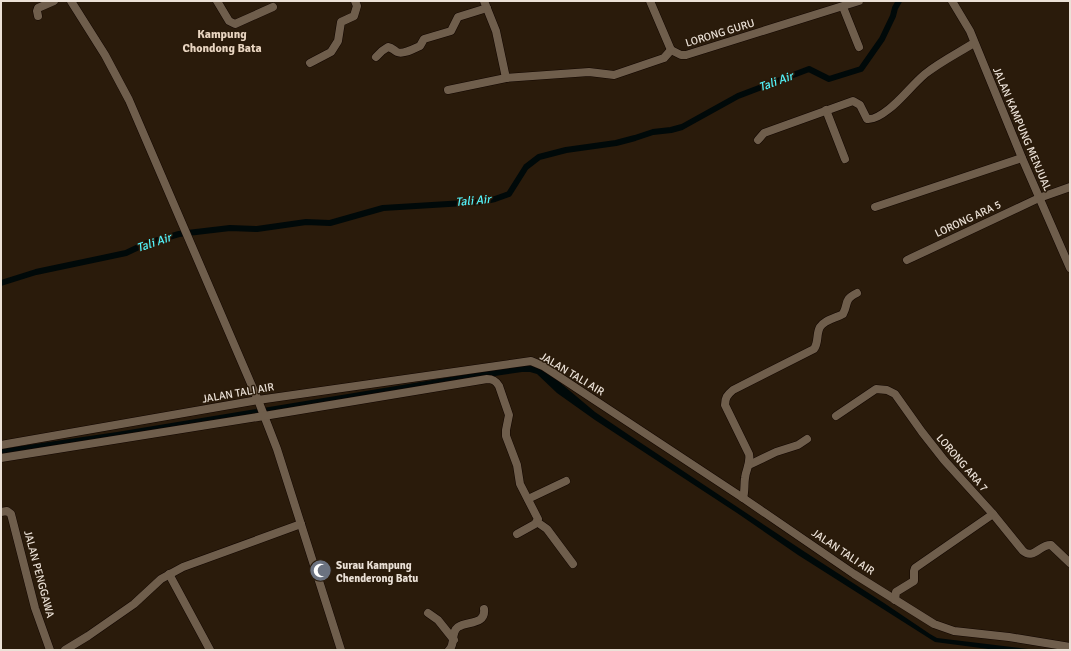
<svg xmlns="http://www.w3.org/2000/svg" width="1071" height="651" viewBox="0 0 1071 651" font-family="Signika,sans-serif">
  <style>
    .water { fill: #000909 }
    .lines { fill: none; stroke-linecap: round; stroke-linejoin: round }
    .canal { stroke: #000909; stroke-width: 6 }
    .minor-casing { stroke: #120600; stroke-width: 9 }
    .minor { stroke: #6f5e4c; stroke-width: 8 }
    .labels { text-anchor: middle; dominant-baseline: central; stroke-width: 3; stroke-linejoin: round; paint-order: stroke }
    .street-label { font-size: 11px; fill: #ebe1d7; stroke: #2a1b0b }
    .poi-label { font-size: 11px; font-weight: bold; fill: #ebe1d7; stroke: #2a1b0b; text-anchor: start }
    .neighbourhood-label { font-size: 12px; font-weight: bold; fill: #e9d5c1; stroke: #2a1b0b }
    .water-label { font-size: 12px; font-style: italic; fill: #53f3fa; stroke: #2a1b0b }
  </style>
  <rect width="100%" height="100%" fill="#2a1b0b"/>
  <path class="water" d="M523,366h9l8,3 17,11 38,32 34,23 176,117 79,51 46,31 7,4 99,12h-40l-61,-8 -137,-87 -61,-42 -142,-93 -38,-27 -20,-19 -7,-2h-8c-174,25 -347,55 -521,83v-6l116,-17 382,-63z"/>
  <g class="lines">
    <polyline class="canal" points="1,283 36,272 126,253 145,244 179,234 230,228 257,229 306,222 330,223 383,208 481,202 495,199 509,194 526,167 539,157 566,150 616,143 635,138 653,132 671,130 682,127 738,96 809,69 829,79 861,69 882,39 893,16 895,8 899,1"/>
    <defs>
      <g id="minor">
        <polyline points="71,1 105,55 129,100 258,400 277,449 341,650"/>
        <polyline points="217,1 229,21 235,24 273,7"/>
        <polyline points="484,1 496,31 506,78"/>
        <polyline points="650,1 671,50"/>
        <polyline points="952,1 970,31 1022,158 1070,268"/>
        <polyline points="843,7 859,47"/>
        <polyline points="38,16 37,11 38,8 54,1"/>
        <polyline points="671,50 681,55 686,55 859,1"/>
        <path d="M376,57l6,-6 6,-4c5,1 5,3 9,5 6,3 18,-4 23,-6l4,-7 27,-8 7,-14 29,-9"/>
        <polyline points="310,63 331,52 338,41 341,22 354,16 357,6 355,1"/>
        <polyline points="448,90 506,78 589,72 614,75 664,58 671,50"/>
        <polyline points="826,110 845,159"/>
        <path d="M758,140l6,-7 89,-32 7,4 7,14c7,1 17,-6 22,-10 13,-10 23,-24 36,-35 15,-12 33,-21 49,-31"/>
        <polyline points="875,207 1022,158"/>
        <polyline points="907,260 1039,198 1070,187"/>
        <path d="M836,416l40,-27 11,1 8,4 27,38 22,28 49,54 30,37c11,9 17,-7 28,-6l19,18"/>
        <polyline points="1,445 258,400 531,361 543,366 743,498 854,574 934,624 954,631 1009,637 1070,647"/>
        <path d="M1,458l263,-42 223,-37c6,0 9,2 12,7l10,29 -3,15v6l11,29 3,19 18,35 -3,5 -18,10"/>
        <polyline points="749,465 776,452 798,445 807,439"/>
        <path d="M743,498c2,-7 1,-13 2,-20 1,-9 6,-15 4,-24l-24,-49c0,-7 2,-10 8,-15l81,-41c5,-7 2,-15 6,-22 4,-7 16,-9 23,-13 6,-11 0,-14 14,-21"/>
        <polyline points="528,499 566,481"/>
        <polyline points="1,512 7,511 11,514 35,608 50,650"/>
        <polyline points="537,522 547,529 573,564"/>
        <polyline points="169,574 210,650"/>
        <polyline points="895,600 896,592 914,581 914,571 915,568 993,514"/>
        <polyline points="428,613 438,620 454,640"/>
        <polyline points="65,650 88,636 134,604 161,579 183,567 301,524"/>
        <path d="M449,650c7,-6 1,-17 9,-23 9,-6 28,-2 26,-18"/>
      </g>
    </defs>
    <use href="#minor" class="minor-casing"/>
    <use href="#minor" class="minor"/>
  </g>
  <defs>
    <symbol id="mosque-disc" viewBox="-11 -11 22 22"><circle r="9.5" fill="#6b7280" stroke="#2a1b0b"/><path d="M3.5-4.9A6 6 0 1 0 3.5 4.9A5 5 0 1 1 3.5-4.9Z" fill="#fff"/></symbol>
  </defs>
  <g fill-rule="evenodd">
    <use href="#mosque-disc" x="308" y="558" width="25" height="25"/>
  </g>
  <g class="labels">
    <g class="street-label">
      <text transform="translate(720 33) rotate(-17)">LORONG GURU</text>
      <text transform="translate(1022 129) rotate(67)">JALAN KAMPUNG MENJUAL</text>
      <text transform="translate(968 219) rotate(-25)">LORONG ARA 5</text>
      <text transform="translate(572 374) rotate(31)">JALAN TALI AIR</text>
      <text transform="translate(238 393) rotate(-10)">JALAN TALI AIR</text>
      <text transform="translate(962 463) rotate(49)">LORONG ARA 7</text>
      <text transform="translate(843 552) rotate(34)">JALAN TALI AIR</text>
      <text transform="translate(39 574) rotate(75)">JALAN PENGGAWA</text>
    </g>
    <g class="poi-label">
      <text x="336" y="565">Surau Kampung<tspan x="336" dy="13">Chenderong Batu</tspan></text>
    </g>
    <g class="neighbourhood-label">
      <text x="222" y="34">Kampung<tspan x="222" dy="14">Chondong Bata</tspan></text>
    </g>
    <g class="water-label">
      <text transform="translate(776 82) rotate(-20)">Tali Air</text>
      <text transform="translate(473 201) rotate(-5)">Tali Air</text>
      <text transform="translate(154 243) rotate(-19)">Tali Air</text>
    </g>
  </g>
  <rect width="1071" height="651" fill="none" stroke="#ebe1d7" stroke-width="4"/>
</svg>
